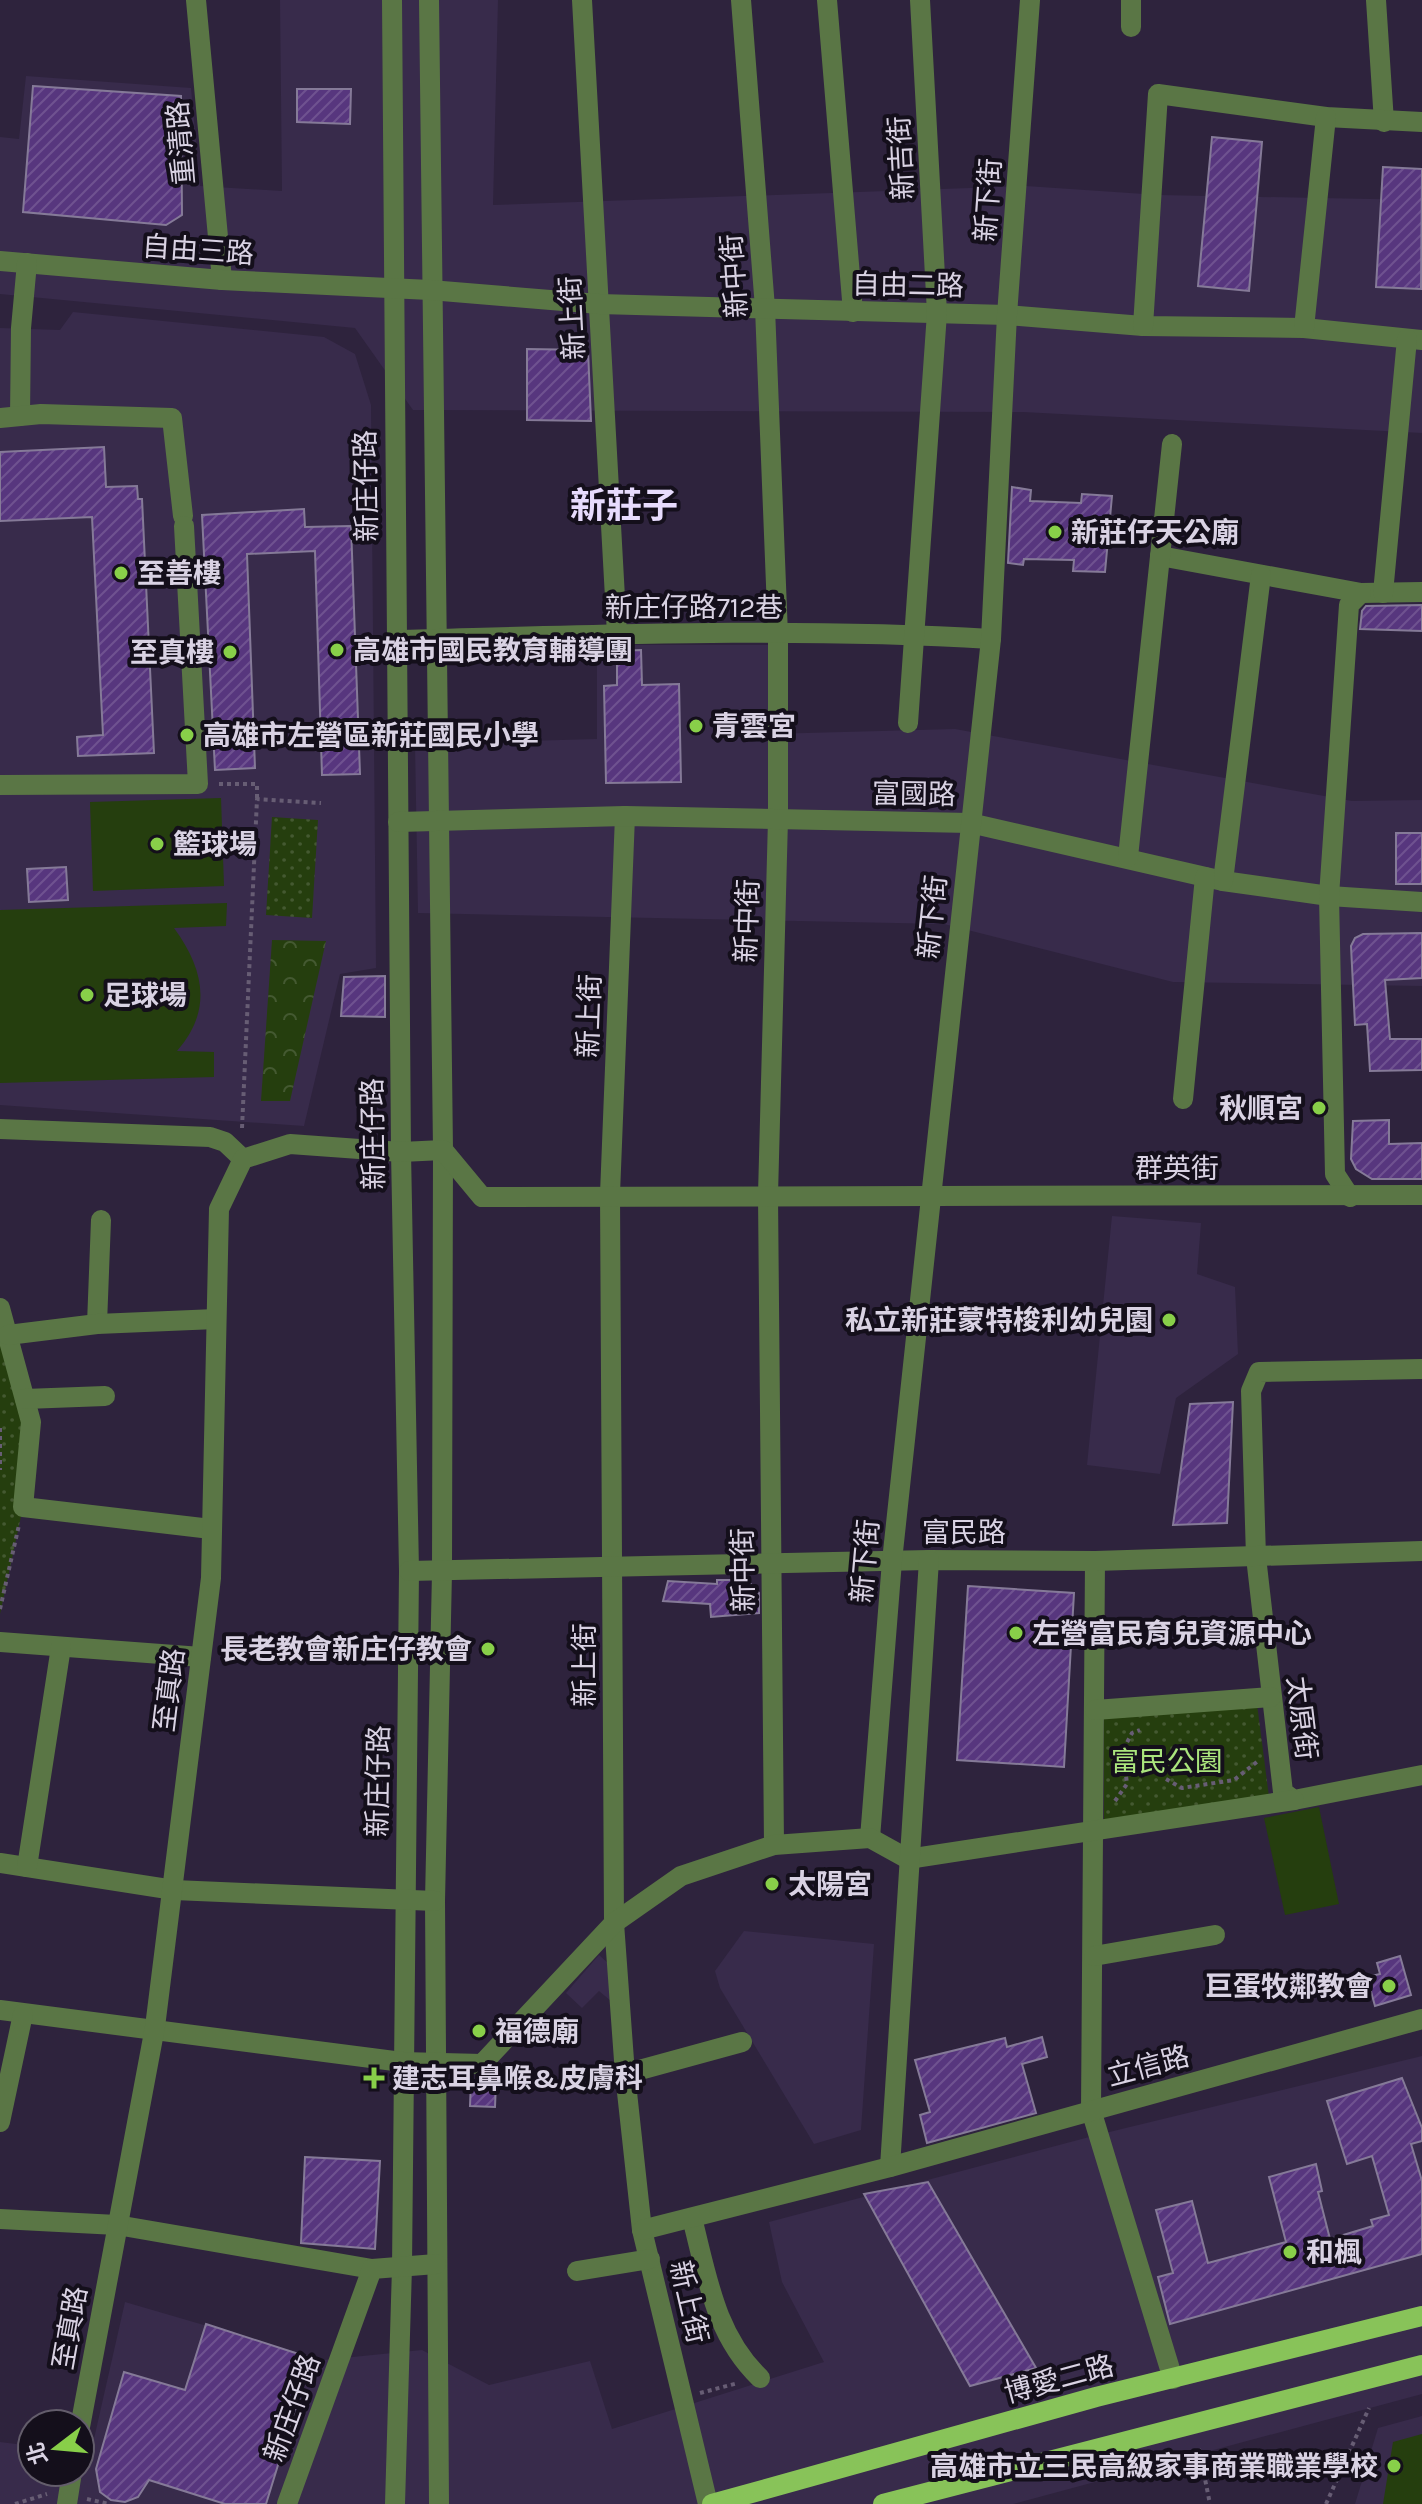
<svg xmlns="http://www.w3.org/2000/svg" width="1422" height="2504" viewBox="0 0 1422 2504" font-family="Karla,'Noto Sans TC',sans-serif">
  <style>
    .built { fill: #382b4b }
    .grass { fill: url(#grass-dots) }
    .forest { fill: url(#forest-crowns) }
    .garden { fill: #253e0e }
    .building { fill: url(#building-hatch); stroke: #857a98; stroke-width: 2 }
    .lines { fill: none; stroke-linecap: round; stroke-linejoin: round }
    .path { stroke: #675d74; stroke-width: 4; stroke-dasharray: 4 4; stroke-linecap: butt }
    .minor { stroke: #5a7645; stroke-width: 20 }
    .major { stroke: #88c359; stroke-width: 20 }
    .poi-dot { fill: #88cf49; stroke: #140f1b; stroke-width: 3 }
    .labels { text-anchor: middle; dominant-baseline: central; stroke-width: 8; stroke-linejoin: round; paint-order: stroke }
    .street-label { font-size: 28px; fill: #d9d2e3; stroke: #140f1b }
    .poi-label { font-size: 28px; font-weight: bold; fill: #d9d2e3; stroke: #140f1b; text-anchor: start }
    .park-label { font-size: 28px; fill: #aae57d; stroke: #140f1b }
    .district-label { font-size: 36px; font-weight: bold; fill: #e7dbfd; stroke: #140f1b }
  </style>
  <defs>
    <pattern id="grass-dots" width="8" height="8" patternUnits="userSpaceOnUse" patternTransform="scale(2)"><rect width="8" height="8" fill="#253e0e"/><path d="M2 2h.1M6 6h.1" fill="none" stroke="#445931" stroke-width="1.8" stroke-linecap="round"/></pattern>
    <pattern id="forest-crowns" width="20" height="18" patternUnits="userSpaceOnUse" patternTransform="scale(2)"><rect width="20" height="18" fill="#253e0e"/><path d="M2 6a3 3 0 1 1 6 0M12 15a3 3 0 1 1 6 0" fill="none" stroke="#445931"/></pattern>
    <pattern id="building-hatch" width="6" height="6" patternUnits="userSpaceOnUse" patternTransform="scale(2)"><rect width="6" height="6" fill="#57367e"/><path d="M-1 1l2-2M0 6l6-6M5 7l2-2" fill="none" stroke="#6f5290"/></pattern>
  </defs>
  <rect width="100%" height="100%" fill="#2e233d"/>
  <g class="built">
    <polygon points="280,0 498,0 493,205 1026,186 1159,195 1422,200 1422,433 1023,412 413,410 355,328 0,294 0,137 19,139 26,76 191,88 200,186 282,191"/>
    <polygon points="73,312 324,337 355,354 371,405 376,968 340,974 304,1126 0,1105 0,328 60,330"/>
    <polygon points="597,645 768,645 769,734 955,729 1352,801 1422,800 1422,986 1173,982 944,924 418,913 415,744 597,739"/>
    <polygon points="1112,1216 1201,1223 1197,1274 1235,1287 1238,1354 1176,1398 1160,1474 1087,1465"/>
    <polygon points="744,1931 874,1944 861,2130 814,2144 720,1988 715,1971"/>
    <polygon points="599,1955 610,1965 611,2001 599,1991 582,2008 566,1993"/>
    <polygon points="1422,2056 1422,2394 1013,2504 0,2504 0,2442 32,2446 32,2472 80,2472 80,2451 91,2452 125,2302 323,2360 422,2350 489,2385 590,2361 612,2429 824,2362 782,2282 769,2222 1093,2136"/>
    <polygon points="1422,2416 1422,2504 1355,2504 1378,2428"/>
  </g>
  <g class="grass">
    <polygon points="272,817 318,820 312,918 266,915"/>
    <polygon points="0,1308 31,1422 23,1507 0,1614"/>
    <polygon points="1257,1704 1269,1797 1104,1821 1104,1717"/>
  </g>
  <polygon class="forest" points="272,940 326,941 290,1101 261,1101"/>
  <g class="garden">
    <polygon points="221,798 224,886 93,891 90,802"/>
    <path d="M227,903l-1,23 -52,2c30,41 39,82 3,123l37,1v25l-214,6v-173z"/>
    <polygon points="1319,1807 1339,1904 1285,1915 1264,1818"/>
    <polygon points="1422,2434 1422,2504 1383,2504 1393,2442"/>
  </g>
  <g class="building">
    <polygon points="33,86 181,96 182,215 166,225 23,212"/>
    <polygon points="297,89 351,89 350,124 297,122"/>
    <polygon points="1212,137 1262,142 1249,291 1198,286"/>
    <polygon points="1383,167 1422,169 1421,289 1376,287"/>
    <polygon points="527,349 588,350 591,421 527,420"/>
    <polygon points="104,447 106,487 137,486 138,499 142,499 154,753 78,756 77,737 103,735 92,517 0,521 0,452"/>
    <polygon points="1012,487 1031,490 1030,501 1081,503 1082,494 1112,496 1105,572 1073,571 1074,560 1024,559 1023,565 1008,563"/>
    <polygon points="304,509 305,527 351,526 360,774 322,775 315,551 247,554 255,768 215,770 202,515"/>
    <polygon points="1422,605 1422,631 1360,629 1362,611 1366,606"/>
    <polygon points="641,650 642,685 679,684 681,782 606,783 604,686 617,685 617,651"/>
    <rect x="1396" y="833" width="26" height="51"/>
    <polygon points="66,867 68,900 29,902 27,869"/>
    <polygon points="1422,933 1422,978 1385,980 1390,1039 1422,1039 1422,1070 1370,1071 1367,1024 1355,1025 1351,946 1355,938 1363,934"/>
    <polygon points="385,976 385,1017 341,1016 344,977"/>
    <polygon points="1389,1120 1389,1144 1422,1143 1422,1179 1372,1179 1356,1169 1351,1159 1353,1121"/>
    <polygon points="1233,1402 1227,1523 1173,1525 1190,1404"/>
    <polygon points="717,1580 747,1580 759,1593 759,1613 711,1617 710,1604 663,1601 668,1581 717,1584"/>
    <polygon points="968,1586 1074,1593 1064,1767 957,1760"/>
    <polygon points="1400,1956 1411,1995 1375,2006 1367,1977 1380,1974 1377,1963"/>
    <polygon points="1042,2037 1047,2057 1022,2064 1036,2113 927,2143 920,2115 930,2112 915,2060 1005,2038 1007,2047"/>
    <polygon points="1402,2078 1422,2128 1422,2141 1411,2144 1422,2181 1422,2254 1170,2324 1158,2277 1173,2273 1156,2210 1192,2201 1208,2263 1286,2242 1269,2177 1316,2164 1322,2191 1318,2192 1330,2239 1373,2226 1371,2220 1389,2215 1372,2156 1347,2164 1327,2101"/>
    <polygon points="471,2081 496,2082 495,2107 470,2106"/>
    <polygon points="305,2157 380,2161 375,2249 301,2243"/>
    <polygon points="928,2182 1036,2368 970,2386 864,2194"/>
    <polygon points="206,2324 311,2358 266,2504 225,2504 149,2480 138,2497 125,2502 111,2500 100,2492 96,2469 124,2372 185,2390"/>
  </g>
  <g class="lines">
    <g class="path">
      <polyline points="219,784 257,784 257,799"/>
      <polyline points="242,1128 257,799 321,803"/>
      <polyline points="0,1428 0,1470"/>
      <polyline points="0,1609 19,1525"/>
      <polyline points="1166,1779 1182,1788 1234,1780 1258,1761"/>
      <polyline points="1115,1801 1127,1784 1123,1750 1132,1733 1140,1730"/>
      <polyline points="700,2393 738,2383"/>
      <polyline points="1199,2449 1210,2504"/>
      <polyline points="87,2499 109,2504"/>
      <polyline points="15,2504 47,2494"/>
      <polyline points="1326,2504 1369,2408"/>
    </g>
    <g class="minor">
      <polyline points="196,0 222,280"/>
      <polyline points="392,0 401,1152 409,1571 402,2267 395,2504"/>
      <polyline points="429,0 443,1150 442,1572 435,1901 439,2504"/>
      <polyline points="582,0 617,634"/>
      <polyline points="741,0 765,308 778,635 778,819 768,1195 774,1845"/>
      <polyline points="827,0 853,312"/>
      <polyline points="1376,0 1384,122"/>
      <polyline points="1131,27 1131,0"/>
      <polyline points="0,261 222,280 430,290 599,304 1007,315 1143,326 1304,328 1422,340"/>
      <polyline points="1143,326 1158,94 1326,117 1422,122"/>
      <polyline points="1304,328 1326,117"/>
      <polyline points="20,416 21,328 27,263"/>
      <polyline points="0,418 41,414 172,418 183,516"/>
      <polyline points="1160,556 1361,593 1422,592"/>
      <polyline points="1383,593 1407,339"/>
      <path d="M396,640c198,-5 397,-13 595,-1"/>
      <polyline points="908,723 937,313 920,0"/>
      <polyline points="0,785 198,784 184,526"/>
      <polyline points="625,816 610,1194 614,1923 625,2074 642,2230 708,2504"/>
      <polyline points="398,822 625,816 970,823 1223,881 1329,896 1422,902"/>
      <polyline points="1128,857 1172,444"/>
      <polyline points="1223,881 1261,575"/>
      <polyline points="1183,1099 1205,877"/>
      <polyline points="0,1129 210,1137 225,1142 243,1159"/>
      <polyline points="1350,1197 1335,1174 1329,896 1349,605 1361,593"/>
      <polyline points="0,1308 31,1422 23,1507 211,1529"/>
      <polyline points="97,1324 101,1220"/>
      <polyline points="8,1335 97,1324 216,1319"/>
      <polyline points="1422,1369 1259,1372 1251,1391 1256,1557 1283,1792 1294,1800 1422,1775"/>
      <polyline points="25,1399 105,1396"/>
      <polyline points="1095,1561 1091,2110 1173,2379"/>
      <polyline points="409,1571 929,1560 1095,1561 1422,1551"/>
      <polyline points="0,1642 201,1657"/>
      <polyline points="1095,1710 1271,1697"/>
      <polyline points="870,1838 892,1561 991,639 1007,315 1030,0"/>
      <polyline points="0,1863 174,1890 435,1901"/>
      <polyline points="27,1867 61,1647"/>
      <polyline points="1094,1956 1215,1935"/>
      <polyline points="0,2010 402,2062 482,2064 614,1923 681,1876 774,1845 870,1838 908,1859 1294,1800"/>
      <polyline points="625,2074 742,2042"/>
      <polyline points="0,2122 23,2014"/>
      <polyline points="890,2167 929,1560"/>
      <path d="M692,2218c15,58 23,117 68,160"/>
      <polyline points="0,2219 117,2225 372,2269"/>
      <polyline points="642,2230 890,2167 1422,2019"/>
      <polyline points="577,2271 650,2259"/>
      <polyline points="80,2427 155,2027 211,1578 219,1209 243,1159 290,1144 401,1152 443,1150 482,1197 1422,1195"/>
      <polyline points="67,2504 72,2472"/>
      <polyline points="287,2504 372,2269 436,2264"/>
    </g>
    <g class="major">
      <polyline points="712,2504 1096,2397 1422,2316"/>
      <polyline points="883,2504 1422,2365"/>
    </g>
  </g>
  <g class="poi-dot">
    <circle cx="1055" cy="532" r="8"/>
    <circle cx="121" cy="573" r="8"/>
    <circle cx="337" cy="650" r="8"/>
    <circle cx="230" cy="652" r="8"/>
    <circle cx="696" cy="726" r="8"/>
    <circle cx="187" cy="735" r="8"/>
    <circle cx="157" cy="844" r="8"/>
    <circle cx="87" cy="995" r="8"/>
    <circle cx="1319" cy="1108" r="8"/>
    <circle cx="1169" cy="1320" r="8"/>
    <circle cx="1016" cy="1633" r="8"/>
    <circle cx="488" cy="1649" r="8"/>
    <circle cx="772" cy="1884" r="8"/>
    <circle cx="1389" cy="1986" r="8"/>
    <circle cx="479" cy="2031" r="8"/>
    <path d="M370 2066h8v8h8v8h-8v8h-8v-8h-8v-8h8z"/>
    <circle cx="1290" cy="2252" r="8"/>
    <circle cx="1394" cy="2466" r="8"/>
  </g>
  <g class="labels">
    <g class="street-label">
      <text transform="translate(181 143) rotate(-95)">重清路</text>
      <text transform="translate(901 158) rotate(-93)">新吉街</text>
      <text transform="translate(988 200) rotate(-86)">新下街</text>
      <text transform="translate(198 250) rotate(4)">自由三路</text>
      <text transform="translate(734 276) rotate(-94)">新中街</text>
      <text transform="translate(908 285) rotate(1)">自由二路</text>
      <text transform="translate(572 318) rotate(-93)">新上街</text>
      <text transform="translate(366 486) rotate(-91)">新庄仔路</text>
      <text x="694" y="607">新庄仔路712巷</text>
      <text transform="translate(914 794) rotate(1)">富國路</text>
      <text transform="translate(932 917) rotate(-84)">新下街</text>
      <text transform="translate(747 921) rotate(-88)">新中街</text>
      <text transform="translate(589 1016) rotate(-88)">新上街</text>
      <text transform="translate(373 1134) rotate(-91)">新庄仔路</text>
      <text x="1177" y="1168">群英街</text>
      <text x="964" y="1532">富民路</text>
      <text transform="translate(865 1561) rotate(-85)">新下街</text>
      <text transform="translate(743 1570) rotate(-91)">新中街</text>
      <text transform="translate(584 1665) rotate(-90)">新上街</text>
      <text transform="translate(169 1690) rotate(-83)">至真路</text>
      <text transform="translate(1302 1718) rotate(83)">太原街</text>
      <text transform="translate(378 1781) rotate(-89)">新庄仔路</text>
      <text transform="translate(1148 2066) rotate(-15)">立信路</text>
      <text transform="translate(689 2302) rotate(77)">新上街</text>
      <text transform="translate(70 2328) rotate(-80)">至真路</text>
      <text transform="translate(1059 2379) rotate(-15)">博愛二路</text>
      <text transform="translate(292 2408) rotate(-70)">新庄仔路</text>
    </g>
    <g class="poi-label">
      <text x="1071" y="532">新莊仔天公廟</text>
      <text x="137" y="573">至善樓</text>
      <text x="353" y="650">高雄市國民教育輔導團</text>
      <text x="214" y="652" text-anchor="end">至真樓</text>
      <text x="712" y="726">青雲宮</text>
      <text x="203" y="735">高雄市左營區新莊國民小學</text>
      <text x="173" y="844">籃球場</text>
      <text x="103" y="995">足球場</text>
      <text x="1303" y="1108" text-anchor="end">秋順宮</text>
      <text x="1153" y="1320" text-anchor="end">私立新莊蒙特梭利幼兒園</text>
      <text x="1032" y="1633">左營富民育兒資源中心</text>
      <text x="472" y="1649" text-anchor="end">長老教會新庄仔教會</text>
      <text x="788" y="1884">太陽宮</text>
      <text x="1373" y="1986" text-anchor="end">巨蛋牧鄰教會</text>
      <text x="495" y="2031">福德廟</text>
      <text x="392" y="2078">建志耳鼻喉&amp;皮膚科</text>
      <text x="1306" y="2252">和楓</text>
      <text x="1378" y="2466" text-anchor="end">高雄市立三民高級家事商業職業學校</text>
    </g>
    <g class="park-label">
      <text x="1167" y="1761">富民公園</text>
    </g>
    <g class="district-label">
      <text x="624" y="506">新莊子</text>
    </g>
  </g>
  <g transform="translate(56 2448) rotate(254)"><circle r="38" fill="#140f1b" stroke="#635d6b" stroke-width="2"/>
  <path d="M0-6L14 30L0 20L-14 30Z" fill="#88cf49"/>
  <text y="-12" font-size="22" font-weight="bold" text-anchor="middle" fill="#d9d2e3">北</text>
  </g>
</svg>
